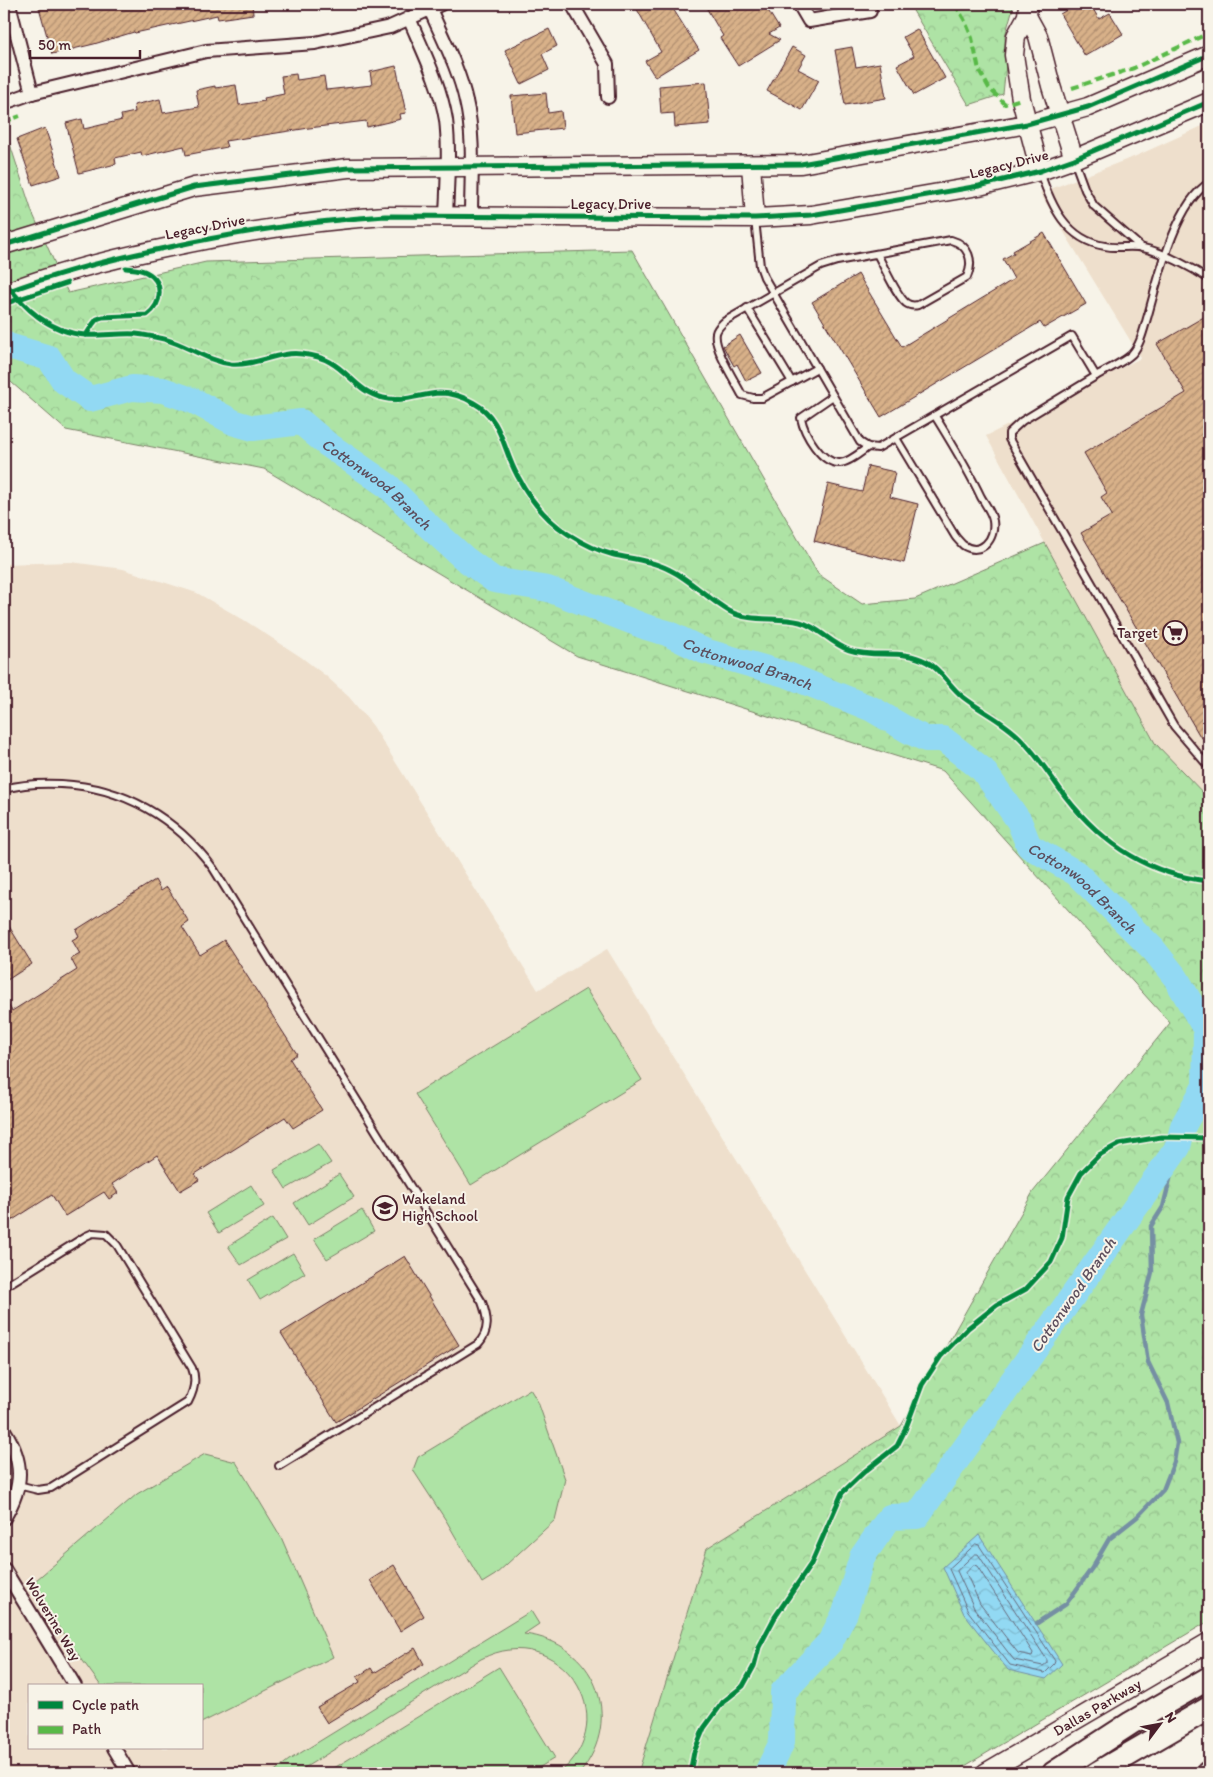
<svg xmlns="http://www.w3.org/2000/svg" width="1213" height="1777" viewBox="0 0 1213 1777" font-family="Itim,sans-serif">
  <style>
    .built { fill: #eedfcc; fill-rule: evenodd }
    .park { fill: url(#park-crowns); stroke: #7c8168 }
    .pitch { fill: #aee3a5; stroke: #7c8168 }
    .water { fill: url(#water-waves); stroke: #758fa3 }
    .lines { fill: none; stroke-linecap: round; stroke-linejoin: round }
    .shore { stroke: #67697b; stroke-width: 1 }
    .stream { stroke: #758fa3; stroke-width: 4.5 }
    .river { stroke: #92d9f3; stroke-width: 26 }
    .building { fill: url(#building-hatch); stroke: #4a1f2b }
    .lane-casing { stroke: #4a1f2b; stroke-width: 10 }
    .street-casing { stroke: #4a1f2b; stroke-width: 16 }
    .secondary-casing { stroke: #4a1f2b; stroke-width: 21 }
    .highway-casing { stroke: #4a1f2b; stroke-width: 26 }
    .lane { stroke: #f7f3e8; stroke-width: 6 }
    .street { stroke: #f7f3e8; stroke-width: 12 }
    .secondary { stroke: #f7f3e8; stroke-width: 18 }
    .highway { stroke: #f7f3e8; stroke-width: 22 }
    .quiet { stroke: #58b947; stroke-width: 4; stroke-dasharray: 8 4; stroke-linecap: butt }
    .cycleway-casing { stroke: #f7f3e8; stroke-width: 8 }
    .cycleway { stroke: #00873e; stroke-width: 5 }
    .labels { text-anchor: middle; dominant-baseline: central; stroke-width: 4; stroke-linejoin: round; paint-order: stroke }
    .street-label { font-size: 15px; fill: #4a1f2b; stroke: #f7f3e8 }
    .poi-label { font-size: 15px; fill: #4a1f2b; stroke: #f7f3e8; text-anchor: end }
    .water-label { font-size: 16px; font-style: italic; fill: #5c4e5d; stroke: #f7f3e8 }
  </style>
  <defs>
    <pattern id="park-crowns" width="20" height="18" patternUnits="userSpaceOnUse" patternTransform="scale(1.25)"><rect width="20" height="18" fill="#aee3a5"/><path d="M2 6a3 3 0 1 1 6 0M12 15a3 3 0 1 1 6 0" fill="none" stroke="#97c28e"/></pattern>
    <pattern id="water-waves" width="16" height="10" patternUnits="userSpaceOnUse" patternTransform="scale(1.25)"><rect width="16" height="10" fill="#92d9f3"/><path d="M0 5q4-4 8 0t8 0" fill="none" stroke="#7fbad0"/></pattern>
    <pattern id="building-hatch" width="6" height="6" patternUnits="userSpaceOnUse" patternTransform="scale(1.25)"><rect width="6" height="6" fill="#d8b189"/><path d="M-1 1l2-2M0 6l6-6M5 7l2-2" fill="none" stroke="#b18f70"/></pattern>
  </defs>
  <rect width="100%" height="100%" fill="#f7f3e8"/>
  <filter id="ink" filterUnits="userSpaceOnUse"><feTurbulence type="fractalNoise" baseFrequency=".02" numOctaves="2"/><feDisplacementMap in="SourceGraphic" scale="10" xChannelSelector="R" yChannelSelector="G"/><feConvolveMatrix kernelMatrix="1 2 1 2 8 2 1 2 1" color-interpolation-filters="sRGB"/></filter>
  <g filter="url(#ink)">
    <g class="built">
      <polygon points="1209,123 1209,799 1155,743 986,436 1141,358 1040,193 1136,156"/>
      <path d="M71,562l52,7 74,24 47,27 57,37 25,19 23,21 24,29 165,264 69,-41 294,477 -194,122 -69,225h-634v-1209zM29,1686h172v62h-172z"/>
    </g>
    <g class="park">
      <polygon points="909,4 1014,4 1005,36 1006,65 1003,94 969,105"/>
      <polygon points="4,132 6,132 32,212 68,293 206,262 632,250 818,574 862,604 915,599 1045,543 1155,743 1209,799 1209,1621 953,1773 638,1773 707,1548 901,1426 1033,1192 1170,1023 943,771 577,656 264,469 66,430 4,376"/>
    </g>
    <g class="pitch">
      <polygon points="586,989 642,1080 471,1185 415,1094"/>
      <polygon points="318,1144 331,1163 286,1189 274,1170"/>
      <polygon points="339,1174 354,1197 308,1225 294,1203"/>
      <polygon points="251,1185 264,1206 219,1233 206,1213"/>
      <polygon points="362,1210 374,1231 327,1259 314,1239"/>
      <polygon points="273,1218 286,1239 241,1265 228,1246"/>
      <polygon points="293,1253 305,1273 260,1300 248,1280"/>
      <polygon points="530,1389 538,1402 565,1479 555,1520 495,1575 482,1583 447,1522 413,1470 418,1457"/>
      <polygon points="205,1454 236,1462 281,1537 333,1657 201,1723 201,1686 101,1686 29,1586 137,1494"/>
      <path d="M531,1611l8,13 -15,10c71,8 101,84 56,139h-21c68,-53 0,-155 -78,-114l-185,114h-24l17,-13z"/>
      <polygon points="499,1667 555,1758 530,1773 326,1773"/>
    </g>
    <polygon class="water" points="979,1535 1062,1664 1046,1679 1008,1670 964,1614 943,1567"/>
    <g class="lines">
      <g class="shore">
        <polygon points="976,1544 979,1545 1055,1661 1054,1664 1045,1673 1010,1665 968,1611 949,1569"/>
        <polygon points="975,1554 978,1554 1047,1660 1047,1663 1043,1666 1014,1660 974,1608 957,1571"/>
        <polygon points="974,1565 977,1566 1033,1653 1032,1656 1018,1653 980,1604 966,1573"/>
      </g>
      <polyline class="stream" points="1037,1623 1066,1604 1092,1568 1109,1539 1137,1517 1163,1490 1174,1462 1177,1443 1168,1403 1148,1362 1141,1315 1152,1272 1151,1226 1163,1207 1178,1147"/>
      <path class="river" id="s1" d="M4,343l1,2 44,13 15,23 26,18 42,-11 31,2 31,11 41,22 18,5 48,-6 26,22 61,42 33,33 43,39 30,22 54,9 98,38 21,6 37,18 84,24 84,34 39,23 15,7h17l40,31 36,51 10,25 47,27 77,76 23,29 30,52 -1,56 -22,40 -5,21 -261,369 -27,1 -28,40 -17,56 -15,29 -47,50 -1,50 -15,31"/>
    </g>
    <g class="building">
      <polygon points="38,4 74,4 76,8 89,4 252,4 253,14 218,19 217,15 135,33 134,32 94,44 52,54"/>
      <polygon points="634,4 670,4 699,50 655,77 645,61 661,52"/>
      <polygon points="704,4 764,4 779,28 769,34 780,40 738,66 720,38 723,36"/>
      <polygon points="1077,4 1090,4 1099,19 1110,13 1123,34 1085,56 1060,14"/>
      <polygon points="549,29 557,46 542,54 549,70 521,84 505,50"/>
      <polygon points="917,29 945,78 914,95 897,65 914,56 903,37"/>
      <polygon points="792,47 806,55 798,69 819,80 802,110 767,91"/>
      <polygon points="852,47 856,67 880,63 886,98 845,105 835,50"/>
      <polygon points="396,66 406,113 400,114 401,119 367,127 366,121 309,128 225,141 227,147 186,155 184,146 142,156 141,152 115,158 116,164 79,173 66,123 82,119 84,129 122,120 121,115 135,112 134,105 160,99 163,113 199,107 196,90 215,86 215,88 236,85 239,105 265,101 264,98 284,94 281,76 296,74 297,80 324,76 326,90 372,85 370,72"/>
      <polygon points="706,82 710,124 675,127 674,113 661,114 659,86"/>
      <polygon points="546,93 548,113 561,111 563,128 515,133 511,96"/>
      <polygon points="45,128 61,176 33,185 17,139"/>
      <polygon points="1044,233 1086,304 1044,328 1040,322 881,417 812,302 858,274 902,347 1014,279 1003,259 1014,253 1013,251"/>
      <polygon points="1209,314 1209,734 1201,738 1081,533 1112,515 1101,497 1107,493 1084,453 1186,393 1157,344"/>
      <polygon points="740,335 762,373 746,381 737,364 734,366 723,346"/>
      <polygon points="868,466 895,472 890,497 918,504 904,563 814,541 828,484 862,492"/>
      <polygon points="155,880 161,891 167,887 189,922 182,927 200,955 224,940 297,1054 290,1059 322,1110 293,1128 285,1117 195,1174 199,1180 180,1191 157,1155 112,1184 118,1193 109,1199 104,1192 65,1216 52,1195 11,1221 4,1209 4,998 12,1011 77,970 71,959 80,954 72,940 79,936 76,930"/>
      <polygon points="4,918 32,964 4,982"/>
      <polygon points="405,1256 459,1345 336,1422 281,1333"/>
      <polygon points="394,1565 424,1616 400,1631 370,1580"/>
      <polygon points="415,1648 424,1664 327,1723 317,1707 360,1682 357,1677 371,1668 374,1673"/>
    </g>
    <g class="lines">
      <defs>
        <g id="lane">
          <polyline points="1074,160 1085,190 1094,206 1142,248"/>
          <path d="M1040,172c11,33 26,68 65,74 12,3 26,-1 38,2 20,4 49,20 66,31"/>
          <path d="M755,219l5,47 4,11 96,165 8,5 10,1 194,-112 24,40c10,-6 28,-14 36,-22 9,-10 12,-26 16,-39 10,-36 28,-113 61,-132"/>
          <polyline points="747,308 792,382"/>
          <path d="M817,368l-55,30h-9l-11,-3c-7,-14 -29,-47 -26,-62 1,-5 5,-8 9,-12l96,-55 16,-5 114,-21c18,5 23,21 16,37l-49,28c-5,1 -8,1 -12,-2 -10,-8 -22,-37 -29,-49"/>
          <polyline points="1096,376 1022,421 1009,433 1009,439 1174,726 1209,767"/>
          <path d="M833,396l-32,22c3,15 20,46 39,45 10,-1 21,-11 28,-16"/>
          <path d="M896,438l59,98c2,3 5,6 8,9 18,12 33,-6 30,-24 -1,-8 -8,-17 -12,-24 -13,-28 -30,-55 -46,-81"/>
          <path d="M4,789c18,-5 38,-6 57,-5 63,3 115,34 152,84l269,434c6,16 8,29 -4,42l-199,122"/>
          <path d="M4,1287l82,-51 7,-3 13,1 11,11 75,123c5,12 2,23 -4,34l-137,86 -13,2 -20,-5"/>
        </g>
        <g id="street">
          <polyline points="9,4 32,93"/>
          <polyline points="572,4 607,64 608,97"/>
          <polyline points="799,4 809,21 870,11"/>
          <path d="M430,9c13,30 29,60 36,92 9,37 5,78 5,115"/>
          <path d="M409,18c14,33 31,66 37,102 4,32 1,65 0,97"/>
          <polyline points="4,103 32,93 206,51 315,43 390,27 441,4"/>
          <path d="M4,1430c20,32 20,55 0,88"/>
          <polyline points="4,1569 75,1686"/>
          <polyline points="114,1748 129,1773"/>
        </g>
        <g id="secondary">
          <polyline points="1028,4 1027,16 1016,36 1014,55 1021,99 1040,171"/>
          <polyline points="1027,16 1038,36 1051,86 1074,159"/>
          <polyline points="751,165 755,218"/>
          <polyline points="4,245 194,187 348,168 801,164 1027,124 1088,107 1209,55"/>
          <path d="M4,293c52,-20 107,-34 161,-45 73,-16 146,-27 220,-32l370,2 56,-3 168,-29 61,-15 34,-12 135,-57"/>
          <path id="s2" d="M985,1773l224,-131"/>
        </g>
        <g id="highway">
          <polyline points="1054,1773 1131,1723 1209,1678"/>
          <polyline points="1097,1773 1209,1708"/>
          <polyline points="1208,1773 1209,1773"/>
        </g>
      </defs>
      <use href="#lane" class="lane-casing"/>
      <use href="#street" class="street-casing"/>
      <use href="#secondary" class="secondary-casing"/>
      <use href="#highway" class="highway-casing"/>
      <use href="#lane" class="lane"/>
      <use href="#street" class="street"/>
      <use href="#secondary" class="secondary"/>
      <use href="#highway" class="highway"/>
      <g class="quiet">
        <polyline points="955,4 965,21 972,38 979,70 989,88 1005,104 1021,99"/>
        <polyline points="1072,88 1134,68 1209,33"/>
        <polyline points="4,122 20,116"/>
      </g>
      <defs>
        <g id="cycleway">
          <polyline points="4,245 194,187 348,168 801,164 1027,124 1088,107 1209,55"/>
          <path d="M4,281c20,27 45,51 81,54 17,1 34,-2 51,-1 9,1 19,3 28,5 23,6 43,22 67,25 25,2 47,-13 71,-10 9,1 21,4 28,8 20,11 28,30 53,36 20,5 37,-4 57,-5 11,0 24,4 34,10 28,15 29,47 43,72 12,23 29,45 51,59 14,9 30,17 46,21 19,4 39,6 56,15 21,10 38,29 59,41 22,12 47,5 71,11 19,5 31,22 49,28 26,9 54,-2 78,12 15,8 22,24 36,35 19,15 41,24 58,42 18,18 29,37 44,57 37,48 83,79 144,85"/>
          <path d="M4,293c52,-20 107,-34 161,-45 73,-16 146,-27 220,-32l370,2 56,-3 168,-29 61,-15 34,-12 135,-57"/>
          <polyline points="4,304 67,283"/>
          <path d="M86,335l7,-11 4,-5 6,-2 44,-2c15,-11 18,-33 -1,-43 -6,-3 -13,-3 -20,-4"/>
          <polyline points="690,1773 694,1752 704,1728 723,1702 743,1686 754,1666 759,1647 775,1617 811,1564 842,1493 864,1472 897,1446 905,1430 922,1385 941,1356 968,1328 997,1305 1026,1289 1051,1262 1062,1238 1068,1197 1081,1173 1099,1155 1119,1144 1161,1137 1209,1138"/>
        </g>
      </defs>
      <use href="#cycleway" class="cycleway-casing"/>
      <use href="#cycleway" class="cycleway"/>
    </g>
  </g>
  <defs>
    <symbol id="supermarket-ring" viewBox="-11 -11 22 22"><circle r="9.5" fill="#f7f3e8" stroke="#4a1f2b" stroke-width="1.5"/><path d="M-6-5.5h2.5l.6 2H6L4.5 2H-2.5L-4.4-4H-6ZM-1.5 3.2a1.3 1.3 0 1 0 .1 0ZM3 3.2a1.3 1.3 0 1 0 .1 0Z" fill="#4a1f2b"/></symbol>
    <symbol id="school-ring" viewBox="-11 -11 22 22"><circle r="9.5" fill="#f7f3e8" stroke="#4a1f2b" stroke-width="1.5"/><path d="M0-5L7-2L0 1L-7-2ZM-4 1L0 2.5L4 1V4Q0 6-4 4Z" fill="#4a1f2b"/></symbol>
  </defs>
  <g fill-rule="evenodd">
    <use href="#supermarket-ring" x="1161" y="619" width="28" height="28"/>
    <use href="#school-ring" x="371" y="1194" width="28" height="28"/>
  </g>
  <g class="labels">
    <g class="street-label">
      <text transform="translate(1009 164) rotate(-14)">Legacy Drive</text>
      <text x="611" y="204">Legacy Drive</text>
      <text transform="translate(205 227) rotate(-11)">Legacy Drive</text>
      <text transform="translate(53 1619) rotate(59)">Wolverine Way</text>
      <text stroke="none"><textPath href="#s2" startOffset="130">Dallas Parkway</textPath></text>
    </g>
    <g class="poi-label">
      <text x="1158" y="633">Target</text>
      <text x="402" y="1199" text-anchor="start">Wakeland<tspan x="402" dy="17">High School</tspan></text>
    </g>
    <g class="water-label">
      <text stroke="none"><textPath href="#s1" startOffset="426">Cottonwood Branch</textPath></text>
      <text stroke="none"><textPath href="#s1" startOffset="846">Cottonwood Branch</textPath></text>
      <text stroke="none"><textPath href="#s1" startOffset="1266">Cottonwood Branch</textPath></text>
      <text transform="translate(1073 1295) rotate(-55)">Cottonwood Branch</text>
    </g>
  </g>
  <rect width="1213" height="1777" fill="none" stroke="#f7f3e8" stroke-width="20"/>
  <rect x="10" y="10" width="1193" height="1757" fill="none" stroke="#4a1f2b" stroke-width="2" filter="url(#ink)"/>
  <rect x="28" y="1684" width="175" height="65" fill="#f7f3e8" stroke="#b29e9c"/>
  <rect x="38" y="1701" width="25" height="8" fill="#00873e" stroke="#b29e9c"/>
  <text x="72" y="1710" font-size="15" fill="#4a1f2b">Cycle path</text>
  <rect x="38" y="1726" width="25" height="8" fill="#58b947" stroke="#b29e9c"/>
  <text x="72" y="1734" font-size="15" fill="#4a1f2b">Path</text>
  <g transform="translate(1160 1724) rotate(58)" stroke="#f7f3e8" stroke-width="4" paint-order="stroke">
  <path d="M0-4L9 19L0 12L-9 19Z" fill="#4a1f2b"/>
  <text y="-8" font-size="14" font-weight="bold" text-anchor="middle" fill="#4a1f2b">N</text>
  </g>
  <path d="M30 50v8h110v-8" fill="none" stroke="#4a1f2b" stroke-width="2.5"/>
  <text x="38" y="50" font-size="15" fill="#4a1f2b" stroke="#f7f3e8" stroke-width="4" paint-order="stroke">50 m</text>
</svg>
